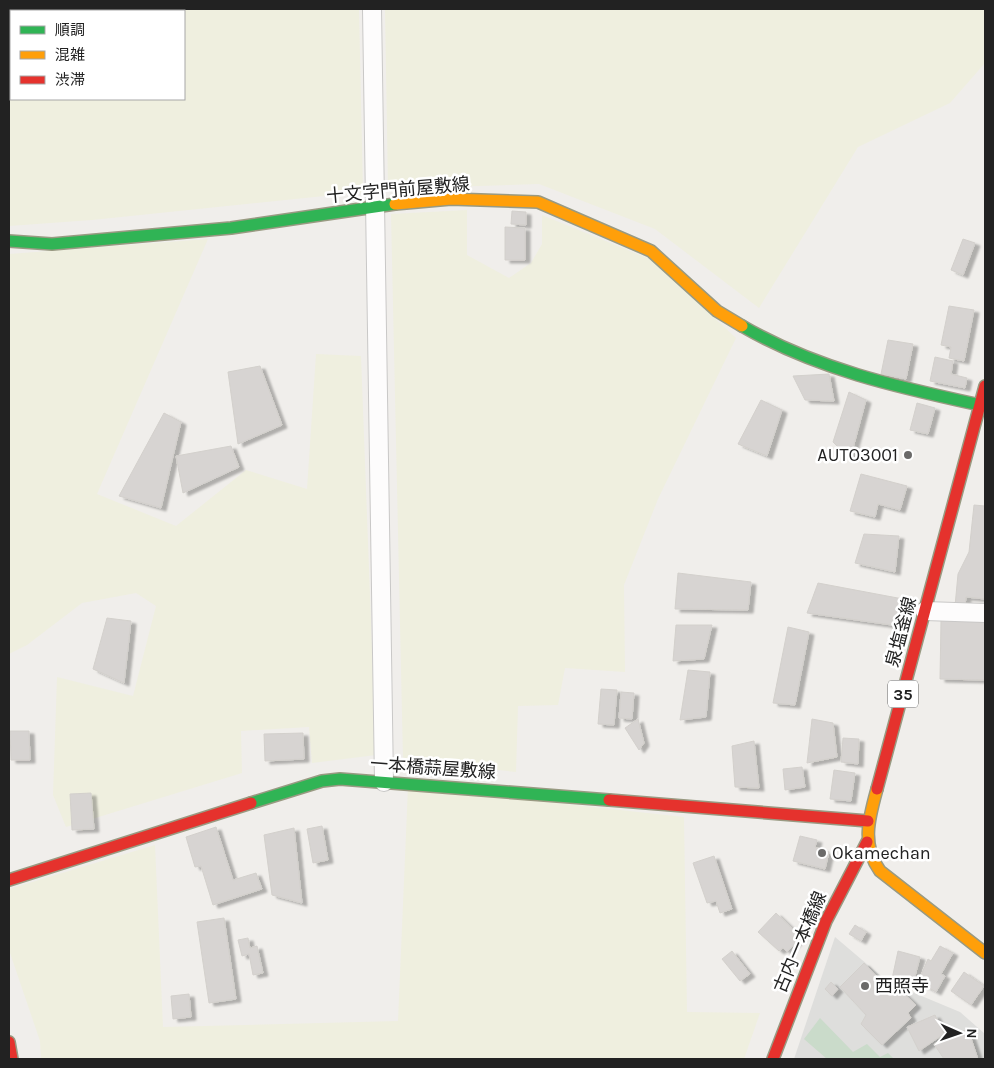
<svg xmlns="http://www.w3.org/2000/svg" width="994" height="1068" viewBox="0 0 994 1068" font-family="Karla,'Noto Sans JP',sans-serif">
  <style>
    .religious { fill: #dededc }
    .farmland { fill: #efefdf; fill-rule: evenodd }
    .cemetery { fill: #cadbca }
    .building { fill: #d7d4d2; stroke: #d3d0cc; filter: url(#shadow) }
    .lines { fill: none; stroke-linecap: round; stroke-linejoin: round }
    .street-casing { stroke: #c9c8c7; stroke-width: 20 }
    .fast-casing { stroke: #999a82; stroke-width: 14 }
    .slow-casing { stroke: #999a82; stroke-width: 14 }
    .jam-casing { stroke: #999a82; stroke-width: 14 }
    .street { stroke: #fdfcfc; stroke-width: 18 }
    .fast { stroke: #30b455; stroke-width: 11 }
    .slow { stroke: #ff9f0a; stroke-width: 11 }
    .jam { stroke: #e5322d; stroke-width: 11 }
    .poi-dot { fill: #6a6968; stroke: #fff; stroke-width: 2 }
    .labels { text-anchor: middle; dominant-baseline: central; stroke-width: 5; stroke-linejoin: round; paint-order: stroke }
    .shield { fill: #fff; stroke: #646464; stroke-width: 1 }
    .shield-label { font-size: 16px; font-weight: bold; fill: #222 }
    .street-label { font-size: 18px; fill: #222; stroke: #fff }
    .poi-label { font-size: 18px; fill: #222; stroke: #fff; text-anchor: start }
  </style>
  <defs>
    <filter id="shadow"><feDropShadow dx="5" dy="3" stdDeviation="1" flood-color="#0004"/></filter>
  </defs>
  <rect width="100%" height="100%" fill="#f0eeeb"/>
  <polygon class="religious" points="835,937 888,982 960,1012 985,1034 985,1059 794,1059"/>
  <g class="farmland">
    <path d="M9,9h350l4,183 -271,28 -83,6zM11,11h173v88h-173z"/>
    <polygon points="385,9 985,9 985,63 950,103 858,147 759,308 655,229 539,184 388,189"/>
    <polygon points="467,210 467,255 509,278 531,263 542,244 542,215 652,260 736,338 658,499 624,585 625,672 565,668 558,705 518,706 516,772 403,760 391,214"/>
    <polygon points="208,239 97,494 176,526 246,470 307,489 316,354 361,356 376,755 312,763 309,727 241,731 242,773 66,827 53,795 57,677 133,696 156,606 136,593 82,603 27,645 9,654 9,254"/>
    <polygon points="408,787 684,817 687,1012 760,1013 744,1059 41,1059 40,1041 9,950 9,889 155,845 163,1027 398,1021"/>
  </g>
  <polygon class="cemetery" points="820,1018 853,1052 867,1044 880,1057 888,1053 894,1059 827,1059 804,1039"/>
  <g class="building">
    <polygon points="512,211 526,212 526,225 511,224"/>
    <polygon points="505,227 525,228 525,260 505,260"/>
    <polygon points="963,239 975,243 963,275 951,270"/>
    <polygon points="949,306 974,310 964,361 949,358 951,347 941,345"/>
    <polygon points="888,340 913,344 906,379 881,374"/>
    <polygon points="935,357 953,361 951,374 967,378 965,388 930,381"/>
    <polygon points="260,366 282,425 238,444 228,372"/>
    <polygon points="829,374 834,401 805,400 793,376"/>
    <polygon points="849,392 866,400 850,459 833,442"/>
    <polygon points="761,400 782,410 767,456 738,444"/>
    <polygon points="917,403 935,408 928,434 910,430"/>
    <polygon points="164,413 181,422 161,508 119,496"/>
    <polygon points="231,446 239,467 183,493 176,456"/>
    <polygon points="861,474 907,486 900,510 878,504 875,517 850,511"/>
    <polygon points="974,505 985,506 985,599 966,597 965,606 955,606 958,574 969,552"/>
    <polygon points="864,534 899,536 895,572 855,563"/>
    <polygon points="678,573 751,582 748,610 675,609"/>
    <polygon points="818,583 903,599 899,626 807,613"/>
    <polygon points="107,618 131,621 124,683 93,669"/>
    <polygon points="941,620 985,621 985,680 940,679"/>
    <polygon points="676,625 712,625 704,659 673,661"/>
    <polygon points="788,627 809,632 795,705 773,703"/>
    <polygon points="688,670 710,672 706,717 680,720"/>
    <polygon points="601,689 617,690 614,725 598,724"/>
    <polygon points="621,692 634,693 632,719 619,718"/>
    <polygon points="638,719 644,743 639,750 625,728"/>
    <polygon points="812,719 833,723 837,757 807,763"/>
    <polygon points="10,731 29,731 30,760 11,760"/>
    <polygon points="303,733 304,759 265,761 264,734"/>
    <polygon points="843,738 859,739 858,764 841,762"/>
    <polygon points="754,741 759,788 735,787 732,746"/>
    <polygon points="802,767 805,787 785,790 783,769"/>
    <polygon points="834,770 855,773 851,801 830,799"/>
    <polygon points="91,793 94,829 72,830 70,794"/>
    <polygon points="322,826 328,860 313,863 307,829"/>
    <polygon points="216,827 233,880 256,873 262,889 213,905 201,866 195,867 186,837"/>
    <polygon points="294,828 302,903 272,895 264,835"/>
    <polygon points="800,836 817,840 815,847 829,852 825,869 793,861"/>
    <polygon points="714,856 732,909 720,913 716,901 707,903 693,863"/>
    <polygon points="776,913 801,937 787,952 783,948 779,951 758,932"/>
    <polygon points="224,918 236,999 209,1003 197,922"/>
    <polygon points="855,925 866,932 861,941 849,934"/>
    <polygon points="248,938 250,948 257,946 263,973 253,975 249,954 242,956 238,940"/>
    <polygon points="940,946 953,953 941,974 945,976 936,992 918,982 928,959 931,961"/>
    <polygon points="732,951 750,974 740,981 722,959"/>
    <polygon points="898,951 920,957 913,984 892,979"/>
    <polygon points="864,963 888,988 895,985 916,1005 908,1013 911,1018 882,1045 861,1024 866,1015 840,987"/>
    <polygon points="964,972 984,986 971,1005 951,991"/>
    <polygon points="831,982 838,989 832,996 825,989"/>
    <polygon points="189,994 191,1017 173,1019 171,996"/>
    <polygon points="935,1015 944,1034 919,1051 907,1027"/>
    <polygon points="968,1029 978,1059 944,1059 934,1044"/>
  </g>
  <g class="lines">
    <defs>
      <g id="street">
        <polyline points="372,9 384,782"/>
        <polyline points="925,611 985,613"/>
      </g>
      <g id="fast">
        <polyline points="9,241 52,244 231,228 395,204"/>
        <path d="M742,326c74,43 155,61 238,79"/>
        <polyline points="251,803 322,781 340,779 609,800"/>
      </g>
      <g id="slow">
        <polyline points="395,204 451,199 538,202 651,251 717,311 742,326"/>
        <path d="M877,789c-8,29 -16,56 3,82l105,82"/>
      </g>
      <g id="jam">
        <polyline points="877,789 985,386"/>
        <polyline points="609,800 868,821"/>
        <polyline points="9,880 251,803"/>
        <polyline points="9,1042 12,1059"/>
        <polyline points="773,1059 826,921 867,842"/>
      </g>
    </defs>
    <use href="#street" class="street-casing"/>
    <use href="#fast" class="fast-casing"/>
    <use href="#slow" class="slow-casing"/>
    <use href="#jam" class="jam-casing"/>
    <use href="#street" class="street"/>
    <use href="#fast" class="fast"/>
    <use href="#slow" class="slow"/>
    <use href="#jam" class="jam"/>
  </g>
  <g class="poi-dot">
    <circle cx="908" cy="455" r="5"/>
    <circle cx="822" cy="853" r="5"/>
    <circle cx="865" cy="986" r="5"/>
  </g>
  <g class="labels">
    <rect class="shield" x="888" y="680.5" width="30" height="27" rx="4"/>
    <g class="shield-label">
      <text x="903" y="694">35</text>
    </g>
    <g class="street-label">
      <text transform="translate(398 190) rotate(-5)">十文字門前屋敷線</text>
      <text transform="translate(901 632) rotate(-75)">泉塩釜線</text>
      <text transform="translate(433 768) rotate(4)">一本橋蒜屋敷線</text>
      <text transform="translate(800 942) rotate(-67)">古内一本橋線</text>
    </g>
    <g class="poi-label">
      <text x="898" y="455" text-anchor="end">AUTO3001</text>
      <text x="832" y="853">Okamechan</text>
      <text x="875" y="986">西照寺</text>
    </g>
  </g>
  <rect width="994" height="1068" fill="none" stroke="#222222" stroke-width="20"/>
  <rect x="10" y="10" width="175" height="90" fill="#ffffff" stroke="#a7a7a7"/>
  <rect x="20" y="26" width="25" height="8" fill="#30b455" stroke="#a7a7a7"/>
  <text x="55" y="35" font-size="15" fill="#222222">順調</text>
  <rect x="20" y="51" width="25" height="8" fill="#ff9f0a" stroke="#a7a7a7"/>
  <text x="55" y="60" font-size="15" fill="#222222">混雑</text>
  <rect x="20" y="76" width="25" height="8" fill="#e5322d" stroke="#a7a7a7"/>
  <text x="55" y="85" font-size="15" fill="#222222">渋滞</text>
  <g transform="translate(959 1033) rotate(92)" stroke="#ffffff" stroke-width="4" paint-order="stroke">
  <path d="M0-4L9 19L0 12L-9 19Z" fill="#222222"/>
  <text y="-8" font-size="14" font-weight="bold" text-anchor="middle" fill="#222222">N</text>
  </g>
</svg>
